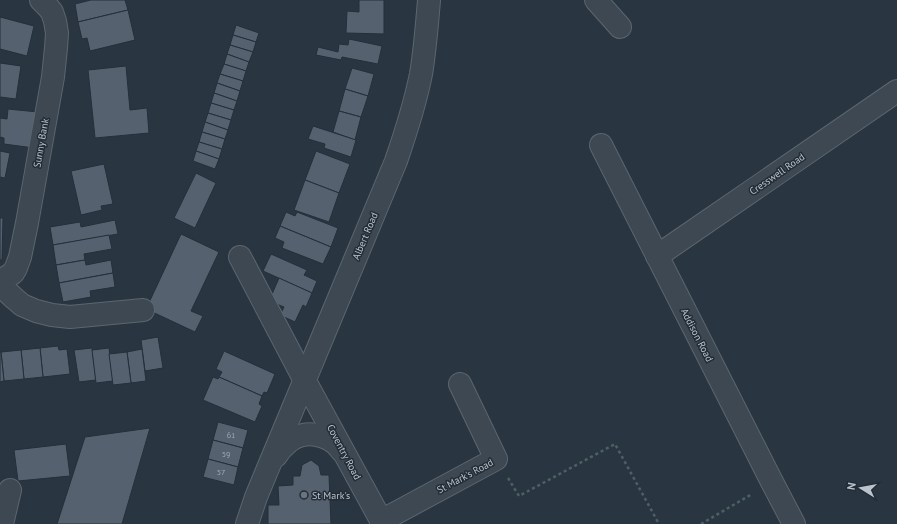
<svg xmlns="http://www.w3.org/2000/svg" width="897" height="524" viewBox="0 0 897 524" font-family="'PT Sans',sans-serif">
  <style>
    .building { fill: #55616f; stroke: #242f39 }
    .lines { fill: none; stroke-linecap: round; stroke-linejoin: round }
    .minor-casing { stroke: #5c666f; stroke-width: 24 }
    .path { stroke: #4c6162; stroke-width: 2.5; stroke-dasharray: 3 3; stroke-linecap: butt }
    .minor { stroke: #3e4852; stroke-width: 22 }
    .worship-dot { fill: #6b7280; stroke: #222d37; stroke-width: 1.5 }
    .labels { text-anchor: middle; dominant-baseline: central; stroke-width: 3; stroke-linejoin: round; paint-order: stroke }
    .number-label { font-size: 8px; fill: #a2aab5 }
    .street-label { font-size: 10px; fill: #bbc3cc; stroke: #222d37 }
    .poi-label { font-size: 10px; fill: #bbc3cc; stroke: #222d37; text-anchor: start }
  </style>
  <rect width="100%" height="100%" fill="#293642"/>
  <g class="building">
    <polygon points="91,0 125,0 128,10 78,22 75,4"/>
    <polygon points="359,0 384,0 384,34 346,33 347,11 359,12"/>
    <polygon points="128,10 135,40 90,51 87,38 82,39 78,22"/>
    <polygon points="0,17 34,26 27,56 0,49"/>
    <polygon points="236,25 259,33 256,42 233,35"/>
    <polygon points="233,35 256,42 253,52 230,45"/>
    <polygon points="349,39 382,46 378,64 342,57 341,60 316,55 318,47 338,52 339,44 348,45"/>
    <polygon points="230,45 253,52 249,62 227,54"/>
    <polygon points="227,54 249,62 246,71 224,64"/>
    <polygon points="0,63 21,66 16,99 0,97"/>
    <polygon points="224,64 246,71 243,81 220,74"/>
    <polygon points="126,66 130,110 147,108 149,133 95,138 88,70"/>
    <polygon points="352,68 374,74 368,96 345,89"/>
    <polygon points="220,74 243,81 240,91 217,83"/>
    <polygon points="217,83 240,91 237,101 214,93"/>
    <polygon points="345,89 368,96 361,117 339,111"/>
    <polygon points="214,93 237,101 234,110 211,103"/>
    <polygon points="211,103 234,110 231,120 208,113"/>
    <polygon points="8,109 38,112 34,148 4,144 4,138 0,137 0,118 7,119"/>
    <polygon points="339,111 361,117 355,140 333,132"/>
    <polygon points="208,113 231,120 228,130 205,122"/>
    <polygon points="205,122 228,130 225,139 202,132"/>
    <polygon points="313,126 356,140 351,157 324,148 325,144 308,139"/>
    <polygon points="202,132 225,139 222,149 199,142"/>
    <polygon points="199,142 222,149 219,159 196,151"/>
    <polygon points="0,151 10,153 5,178 0,177"/>
    <polygon points="196,151 219,159 215,169 193,161"/>
    <polygon points="316,151 350,164 339,193 305,180"/>
    <polygon points="104,164 113,204 101,206 102,210 81,215 71,171"/>
    <polygon points="196,173 216,183 195,228 174,218"/>
    <polygon points="305,180 339,193 329,222 294,210"/>
    <polygon points="286,212 295,216 297,212 338,228 331,247 280,226"/>
    <polygon points="0,218 3,218 2,260 0,260"/>
    <polygon points="115,220 118,234 53,245 50,227 80,222 81,227"/>
    <polygon points="280,226 331,247 323,264 282,248 284,242 275,238"/>
    <polygon points="181,234 219,252 191,311 203,316 195,332 146,309"/>
    <polygon points="109,235 112,249 84,254 85,260 56,265 53,245"/>
    <polygon points="271,254 307,270 304,275 317,281 312,293 263,271"/>
    <polygon points="85,260 86,265 111,260 113,273 59,283 56,265"/>
    <polygon points="113,273 115,287 90,291 91,297 63,302 59,283"/>
    <polygon points="279,278 312,293 306,307 303,305 295,322 280,315 284,307 269,301"/>
    <polygon points="158,337 163,368 145,371 141,340"/>
    <polygon points="58,346 59,350 67,349 70,374 43,377 40,348"/>
    <polygon points="40,348 43,377 24,379 21,350"/>
    <polygon points="92,348 96,380 79,382 74,350"/>
    <polygon points="109,348 113,381 96,383 92,350"/>
    <polygon points="142,349 146,381 131,383 127,352"/>
    <polygon points="21,350 24,379 4,381 1,352"/>
    <polygon points="224,351 275,374 267,393 264,392 262,396 219,377 222,372 216,369"/>
    <polygon points="0,352 1,352 4,381 0,382"/>
    <polygon points="127,352 131,383 113,385 109,354"/>
    <polygon points="213,377 218,379 219,377 262,396 259,404 262,406 255,422 203,400"/>
    <polygon points="218,422 248,430 243,448 213,440"/>
    <polygon points="150,428 122,524 57,524 85,437"/>
    <polygon points="213,440 243,448 238,467 208,459"/>
    <polygon points="66,444 70,476 18,481 14,450"/>
    <polygon points="208,459 238,467 234,485 203,477"/>
    <polygon points="311,460 319,466 321,475 329,475 331,524 268,524 268,505 279,505 278,486 293,485 293,476 300,476 302,465"/>
  </g>
  <g class="lines">
    <defs>
      <g id="minor">
        <polyline points="596,0 620,27"/>
        <polyline points="601,145 772,482 794,524"/>
        <polyline points="657,256 897,91"/>
        <polyline points="240,257 305,381 383,524"/>
        <polyline points="0,280 5,278 13,273 16,268 20,257 27,223 53,77 56,48 57,33 55,21 52,12 48,7 41,0"/>
        <polyline points="0,285 15,299 22,305 36,311 52,315 70,317 143,310"/>
        <path d="M276,456c5,-9 16,-19 27,-21 9,-2 23,1 30,7 4,2 6,6 9,9"/>
        <polyline points="381,521 496,459 460,384"/>
        <polyline points="2,524 10,490"/>
        <path d="M247,524l9,-27 140,-336c10,-29 19,-57 25,-87 4,-24 6,-49 8,-74"/>
      </g>
    </defs>
    <use href="#minor" class="minor-casing"/>
    <g class="path">
      <polyline points="508,478 519,496 615,444 659,524"/>
      <polyline points="701,524 752,494"/>
    </g>
    <use href="#minor" class="minor"/>
  </g>
  <circle class="worship-dot" cx="304" cy="495" r="4"/>
  <g class="labels">
    <g class="number-label">
      <text x="231" y="435">61</text>
      <text x="226" y="454">59</text>
      <text x="221" y="472">57</text>
    </g>
    <g class="street-label">
      <text transform="translate(41 143) rotate(-80)">Sunny Bank</text>
      <text transform="translate(777 174) rotate(-35)">Cresswell Road</text>
      <text transform="translate(365 236) rotate(-67)">Albert Road</text>
      <text transform="translate(697 335) rotate(63)">Addison Road</text>
      <text transform="translate(344 452) rotate(62)">Coventry Road</text>
      <text transform="translate(465 476) rotate(-28)">St Mark's Road</text>
    </g>
    <g class="poi-label">
      <text x="312" y="495">St Mark's</text>
    </g>
  </g>
  <g transform="translate(861 488) rotate(281)" stroke="#222d37" stroke-width="3" paint-order="stroke">
  <path d="M0-3L7 15L0 10L-7 15Z" fill="#bbc3cc"/>
  <text y="-6" font-size="11" font-weight="bold" text-anchor="middle" fill="#bbc3cc">N</text>
  </g>
</svg>
